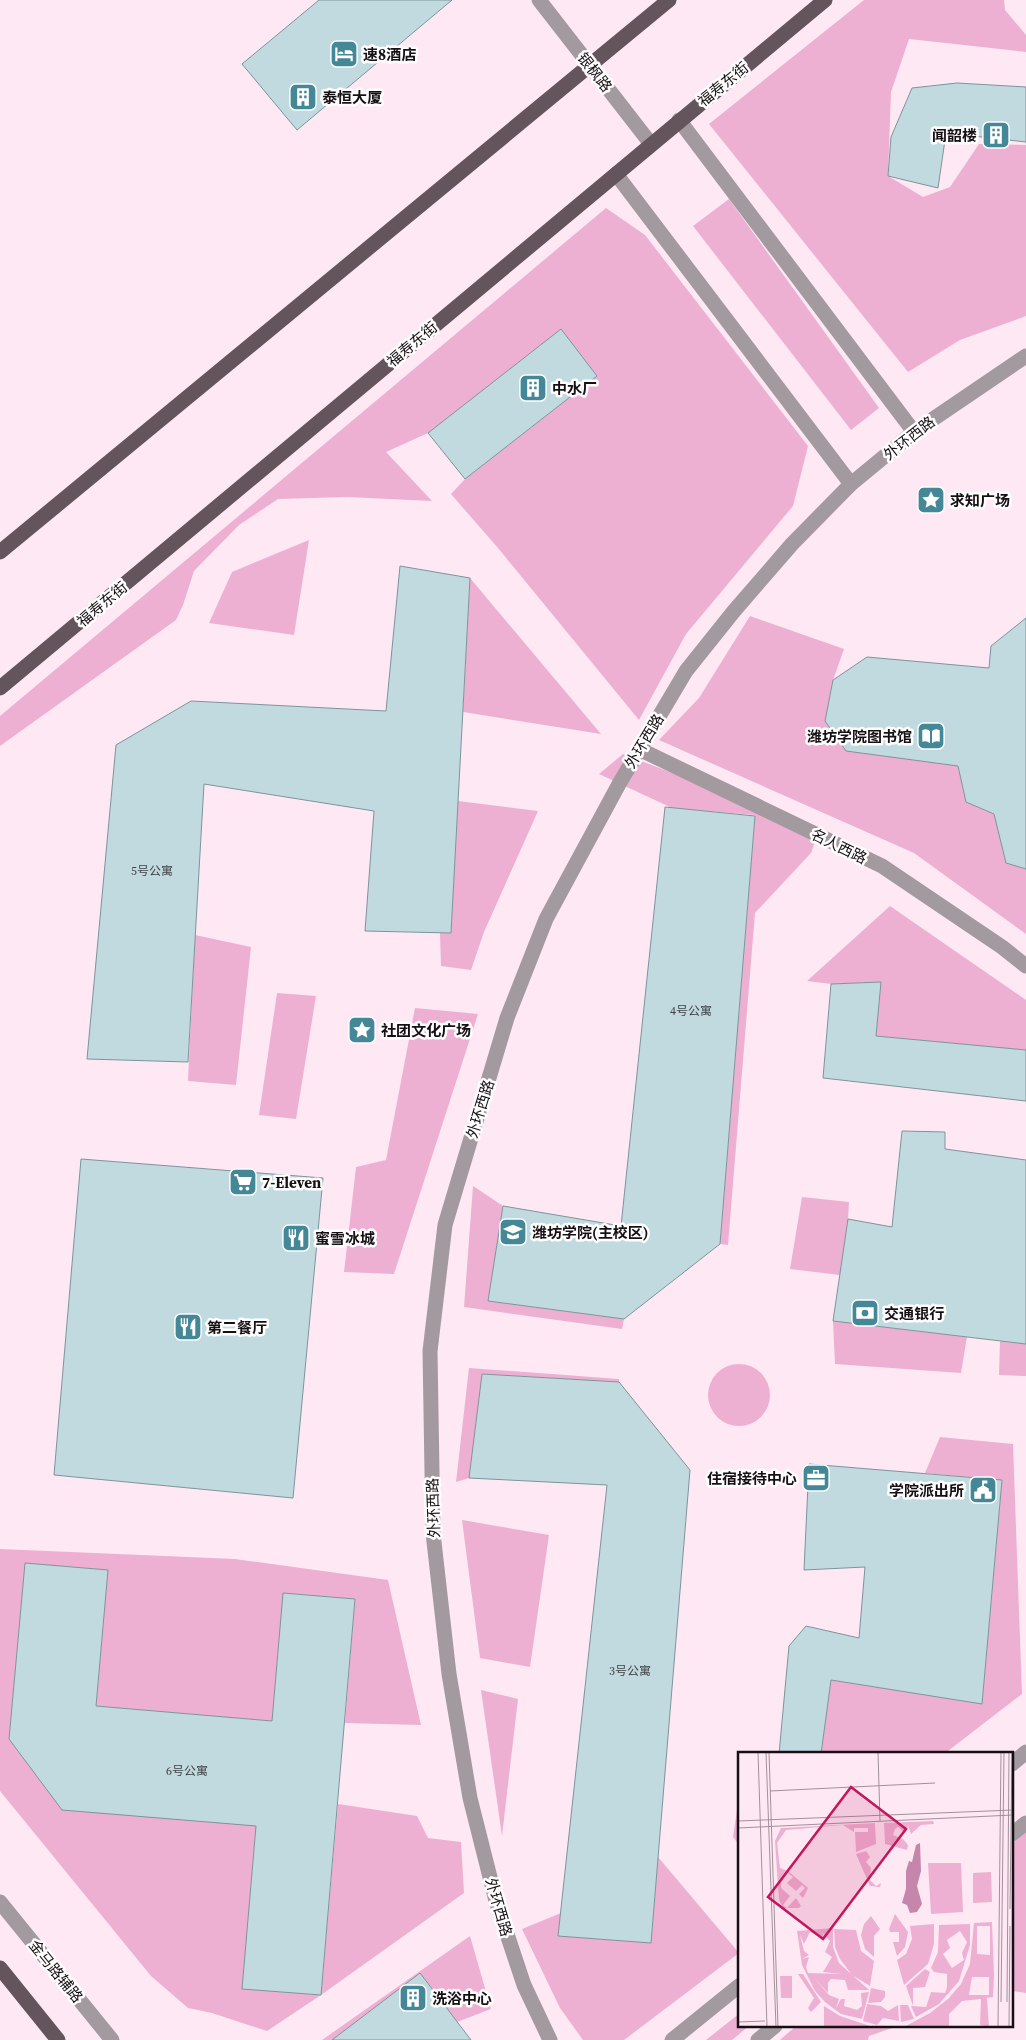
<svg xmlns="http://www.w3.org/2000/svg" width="1026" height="2040" viewBox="0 0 1026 2040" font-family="'Source Serif 4','Noto Sans SC',serif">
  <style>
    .green { fill: #eeb0d2 }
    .building { fill: #c1dae0; stroke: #7d949a }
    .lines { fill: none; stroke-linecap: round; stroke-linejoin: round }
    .minor { stroke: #a39a9f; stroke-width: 15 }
    .major { stroke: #64555d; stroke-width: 15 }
    .labels { text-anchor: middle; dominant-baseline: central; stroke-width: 5; stroke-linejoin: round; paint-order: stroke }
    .number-label { font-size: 12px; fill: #414246 }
    .poi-label { font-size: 15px; font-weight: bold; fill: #160f13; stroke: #fdfdfd; text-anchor: start }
    .street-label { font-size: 15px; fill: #160f13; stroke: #fdfdfd }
    .inset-road { fill: none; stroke: #a1919a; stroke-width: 1 }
    .view { fill: #c2185b; fill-opacity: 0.15; stroke: #c2185b; stroke-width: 2.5 }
    .inset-edge { fill: none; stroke: #160f13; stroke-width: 2.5 }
  </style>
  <rect width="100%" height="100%" fill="#fee8f4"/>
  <g class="green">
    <polygon points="864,0 1004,0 1005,10 1026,35 1026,52 909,39 891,92 888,176 923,197 950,187 979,144 1026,145 1026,316 960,340 908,372 709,124"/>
    <polygon points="729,199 879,408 851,430 693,226"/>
    <polygon points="606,208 645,235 808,446 793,506 686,634 639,720 498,548 451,494 465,479 597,376 561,329 428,433 386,452 432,501 347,497 278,499 239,525 194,571 183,605 176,620 0,746 0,716"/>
    <polygon points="309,540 294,635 209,623 232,572"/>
    <polygon points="470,578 601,734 463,712"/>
    <polygon points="750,616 844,649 833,680 825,721 958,766 966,802 994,814 1026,869 1026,934 914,853 659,740 699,698"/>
    <polygon points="623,754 735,797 816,839 811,853 755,913 728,1245 720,1244 755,815 672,808 599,774"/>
    <polygon points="458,801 538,811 484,932 471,970 441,966 440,933 451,933"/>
    <polygon points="890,906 1026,1000 1026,1050 876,1036 881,982 831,984 807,981"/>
    <polygon points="195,935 251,947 236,1085 188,1081"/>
    <polygon points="277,993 316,996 296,1119 259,1115"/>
    <polygon points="415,1008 478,1014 394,1274 344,1272 356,1167 386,1160"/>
    <polygon points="473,1186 503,1206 488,1301 624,1319 622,1329 464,1307"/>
    <polygon points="802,1197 849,1202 848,1219 840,1275 790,1269"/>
    <polygon points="833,1321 967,1337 961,1373 835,1364"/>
    <polygon points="1000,1341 1026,1344 1026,1376 999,1375"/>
    <circle cx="739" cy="1395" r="31"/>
    <polygon points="469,1368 619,1379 619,1382 482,1374 469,1478 456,1482"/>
    <polygon points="940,1437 1013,1444 1022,1694 944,1754 821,1754 831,1680 982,1704 1002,1480 925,1473"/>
    <polygon points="462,1520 549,1535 530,1667 480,1658"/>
    <polygon points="0,1549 235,1559 388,1580 421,1725 345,1723 355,1599 284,1593 272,1721 96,1706 108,1570 25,1563 9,1739 256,1826 243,1989 321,1995 338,1804 417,1816 428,1838 461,1842 464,1893 321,1995 267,2031 212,2013 188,2008 151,1976 0,1791"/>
    <polygon points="481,1690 518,1699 502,1836"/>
    <polygon points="740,1790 740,1846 733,1837"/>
    <polygon points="1026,1832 1026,1993 1012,1991 1012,1844"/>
    <polygon points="658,1857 739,1953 624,2040 583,2040 560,2008 522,1929 561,1913 558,1936 651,1943"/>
    <polygon points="470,1936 491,2009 457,2022 420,1973 332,2040 322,2040"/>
    <polygon points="740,2013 740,2026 749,2026 732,2040 706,2040"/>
    <polygon points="796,2026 898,2026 869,2036 868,2040 780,2040"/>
  </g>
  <g class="building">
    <polygon points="319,0 452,0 297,130 242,64"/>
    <polygon points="957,83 1026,87 1026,142 946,133 938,188 888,176 891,137 912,88"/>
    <polygon points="561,329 597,376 465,479 428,433"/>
    <polygon points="400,566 470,578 451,933 365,931 374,811 204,784 188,1062 87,1059 116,745 191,701 386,711"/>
    <polygon points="1026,618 1026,869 1006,863 994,814 966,802 958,766 846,751 825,721 833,680 867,657 989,668 991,646"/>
    <polygon points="665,807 755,816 720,1244 624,1319 488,1301 503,1206 621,1226"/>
    <polygon points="881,982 876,1036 1026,1050 1026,1101 823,1078 831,984"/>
    <polygon points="902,1131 945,1132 945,1149 1026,1160 1026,1344 833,1321 848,1219 892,1227"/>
    <polygon points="81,1159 323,1178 293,1498 54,1475"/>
    <polygon points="482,1374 619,1382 690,1470 651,1943 558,1936 607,1485 469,1478"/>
    <polygon points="809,1464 1002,1480 982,1704 831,1680 821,1754 779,1754 789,1646 806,1626 859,1638 865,1567 804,1570"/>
    <polygon points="25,1563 108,1570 96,1706 272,1721 283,1593 355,1599 321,1995 242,1989 256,1826 62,1810 9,1739"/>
    <polygon points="420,1973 471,2040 332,2040"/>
  </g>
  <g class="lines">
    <g class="minor">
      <polyline points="539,0 651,144"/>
      <polyline points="679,120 914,432"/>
      <polyline points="616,174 851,484"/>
      <polyline points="639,749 882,866 1002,947 1026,966"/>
      <polyline points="1012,1764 1026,1752"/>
      <polyline points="1012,1834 1026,1823"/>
      <polyline points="0,1902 112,2040"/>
      <polyline points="550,2040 524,1985 496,1901 470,1798 449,1674 433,1533 430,1351 445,1225 507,1018 546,919 619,784 686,671 734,611 792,544 851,484 914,432 1026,356"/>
      <polyline points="672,2040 740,1985"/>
      <polyline points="758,2040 775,2026"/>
    </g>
    <g class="major">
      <polyline points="0,552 669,0"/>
      <polyline points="0,688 825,0"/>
      <polyline points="0,1968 58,2040"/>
    </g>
  </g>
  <defs>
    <symbol id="hotel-square" viewBox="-11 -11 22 22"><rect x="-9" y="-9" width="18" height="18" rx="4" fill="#448797" stroke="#fdfdfd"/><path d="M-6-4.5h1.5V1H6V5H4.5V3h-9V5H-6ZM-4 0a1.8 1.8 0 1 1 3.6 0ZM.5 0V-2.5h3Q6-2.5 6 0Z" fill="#fff"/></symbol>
    <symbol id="building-square" viewBox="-11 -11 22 22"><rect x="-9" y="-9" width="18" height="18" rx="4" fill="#448797" stroke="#fdfdfd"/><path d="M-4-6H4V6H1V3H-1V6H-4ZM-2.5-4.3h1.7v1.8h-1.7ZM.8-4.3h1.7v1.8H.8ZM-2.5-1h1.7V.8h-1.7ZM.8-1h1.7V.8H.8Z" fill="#fff"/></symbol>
    <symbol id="sight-square" viewBox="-11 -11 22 22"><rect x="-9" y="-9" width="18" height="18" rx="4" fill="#448797" stroke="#fdfdfd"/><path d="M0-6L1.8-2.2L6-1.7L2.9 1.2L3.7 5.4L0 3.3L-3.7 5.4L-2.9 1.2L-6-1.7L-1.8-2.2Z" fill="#fff"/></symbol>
    <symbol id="library-square" viewBox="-11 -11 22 22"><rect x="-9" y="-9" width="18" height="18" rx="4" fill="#448797" stroke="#fdfdfd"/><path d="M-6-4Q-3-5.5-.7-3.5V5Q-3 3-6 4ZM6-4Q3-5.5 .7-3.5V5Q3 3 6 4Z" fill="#fff"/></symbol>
    <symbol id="supermarket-square" viewBox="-11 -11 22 22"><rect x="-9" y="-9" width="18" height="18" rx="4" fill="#448797" stroke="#fdfdfd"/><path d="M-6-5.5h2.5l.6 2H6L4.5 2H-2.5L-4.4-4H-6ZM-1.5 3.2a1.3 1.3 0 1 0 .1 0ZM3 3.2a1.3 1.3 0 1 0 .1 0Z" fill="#fff"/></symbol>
    <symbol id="university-square" viewBox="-11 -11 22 22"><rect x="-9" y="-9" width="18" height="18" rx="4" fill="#448797" stroke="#fdfdfd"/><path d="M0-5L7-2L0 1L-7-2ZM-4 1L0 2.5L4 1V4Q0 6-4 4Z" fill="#fff"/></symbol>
    <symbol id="restaurant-square" viewBox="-11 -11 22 22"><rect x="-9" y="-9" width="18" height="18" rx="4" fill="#448797" stroke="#fdfdfd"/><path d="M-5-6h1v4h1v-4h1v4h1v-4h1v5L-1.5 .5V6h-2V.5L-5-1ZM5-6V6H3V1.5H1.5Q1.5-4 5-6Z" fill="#fff"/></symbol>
    <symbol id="bank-square" viewBox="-11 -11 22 22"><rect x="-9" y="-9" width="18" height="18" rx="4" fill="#448797" stroke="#fdfdfd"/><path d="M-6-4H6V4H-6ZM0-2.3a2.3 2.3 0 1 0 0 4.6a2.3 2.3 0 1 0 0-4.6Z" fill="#fff"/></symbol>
    <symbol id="office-square" viewBox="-11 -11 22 22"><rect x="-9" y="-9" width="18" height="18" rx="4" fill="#448797" stroke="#fdfdfd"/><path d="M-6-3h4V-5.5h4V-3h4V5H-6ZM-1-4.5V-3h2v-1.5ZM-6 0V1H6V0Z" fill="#fff"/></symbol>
    <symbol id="civic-square" viewBox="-11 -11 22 22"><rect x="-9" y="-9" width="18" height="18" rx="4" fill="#448797" stroke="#fdfdfd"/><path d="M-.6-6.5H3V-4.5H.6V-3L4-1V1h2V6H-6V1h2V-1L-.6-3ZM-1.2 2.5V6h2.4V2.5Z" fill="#fff"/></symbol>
  </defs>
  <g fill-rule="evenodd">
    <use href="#hotel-square" x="328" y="38" width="32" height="32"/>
    <use href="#building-square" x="287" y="81" width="32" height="32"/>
    <use href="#building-square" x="980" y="119" width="32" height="32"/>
    <use href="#building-square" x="517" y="372" width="32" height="32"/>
    <use href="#sight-square" x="915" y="484" width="32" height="32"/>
    <use href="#library-square" x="915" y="720" width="32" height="32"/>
    <use href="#sight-square" x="346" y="1014" width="32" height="32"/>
    <use href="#supermarket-square" x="227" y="1166" width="32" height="32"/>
    <use href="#university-square" x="497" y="1216" width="32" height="32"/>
    <use href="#restaurant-square" x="280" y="1222" width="32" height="32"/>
    <use href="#bank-square" x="849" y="1297" width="32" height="32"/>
    <use href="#restaurant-square" x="172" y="1311" width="32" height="32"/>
    <use href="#office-square" x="800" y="1462" width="32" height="32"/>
    <use href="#civic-square" x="967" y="1474" width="32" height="32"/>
    <use href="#building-square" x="397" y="1982" width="32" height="32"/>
  </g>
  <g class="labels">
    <g class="number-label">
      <text x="152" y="871">5号公寓</text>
      <text x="691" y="1011">4号公寓</text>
      <text x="630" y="1671">3号公寓</text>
      <text x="187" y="1771">6号公寓</text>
    </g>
    <g class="poi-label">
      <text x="363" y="54">速8酒店</text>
      <text x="322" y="97">泰恒大厦</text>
      <text x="977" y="135" text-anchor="end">闻韶楼</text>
      <text x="552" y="388">中水厂</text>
      <text x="950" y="500">求知广场</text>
      <text x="912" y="736" text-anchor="end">潍坊学院图书馆</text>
      <text x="381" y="1030">社团文化广场</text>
      <text x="262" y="1182">7-Eleven</text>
      <text x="532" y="1232">潍坊学院(主校区)</text>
      <text x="315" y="1238">蜜雪冰城</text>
      <text x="884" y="1313">交通银行</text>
      <text x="207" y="1327">第二餐厅</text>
      <text x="797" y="1478" text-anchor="end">住宿接待中心</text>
      <text x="964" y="1490" text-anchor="end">学院派出所</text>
      <text x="432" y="1998">洗浴中心</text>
    </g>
    <g class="street-label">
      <text transform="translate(595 72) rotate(52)">银枫路</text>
      <text transform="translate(723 84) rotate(-39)">福寿东街</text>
      <text transform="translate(412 344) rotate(-40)">福寿东街</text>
      <text transform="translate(909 438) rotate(-38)">外环西路</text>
      <text transform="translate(102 604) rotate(-40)">福寿东街</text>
      <text transform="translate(644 741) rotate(-59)">外环西路</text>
      <text transform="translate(839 846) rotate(26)">名人西路</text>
      <text transform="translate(480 1109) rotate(-73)">外环西路</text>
      <text transform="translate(433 1508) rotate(-92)">外环西路</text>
      <text transform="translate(499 1907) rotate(74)">外环西路</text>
      <text transform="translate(56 1971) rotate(51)">金马路辅路</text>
    </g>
  </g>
  <g transform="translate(738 1752)">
    <rect width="275" height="275" fill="#fee8f4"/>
    <path d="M195,69l1,3 -13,1 -10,9 -3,-8 -3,7 -7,-6 -3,2 -2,6 10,4 5,6 -1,5 -22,-6 -1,-21zM137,71l1,21 -20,8 -1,-20h13v-4h-14v4l-11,-7 -57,5 -9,13 3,25 8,3 20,17 -5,10 -4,-4 6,-6 -3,-3 -6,6 -9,-8 6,-6 -5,-4 -7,9v6l9,8 -7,9 4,3 9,-10 5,8 -2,2h-16l-4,-8 -4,-59 6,-13zM128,99l4,6 -4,5 5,6 -1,12 6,6 5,-3 -1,4 -10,-1 -14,-32zM190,111h33l2,49 -32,2zM253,120l1,30 -19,1v-30zM157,162l13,18 -3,15 -8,9 -4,-14h6v-10h-9l-1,-3zM133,164l9,13 -6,7v21l-9,-8 -4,-14 3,-11zM254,170l2,53 -1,22 -6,1 2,29 -9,-2 1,-26 -19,2 -13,13v13h-45l26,-14 18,-14 13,-15 9,-20 4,-41zM239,174h13v29l-13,-1zM234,225h17v18h-20zM196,172v20l-6,20 -24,21 -7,-25 9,-6 6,-15 -2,-13zM232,172v21l-11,36 -20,23 -23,13 -5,-11 15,1 5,-15 14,1 2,-6v-13l-13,-2 -3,-4 7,-16 1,-27zM222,179l7,11 -5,11 2,7 -12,8 -9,-14 7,-6 -3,-8zM95,176v19l6,16 30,27h-21l-3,-10 -14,-1 -3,4v10l-14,-15 15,17 10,4 -3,9 5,-9h4l-1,7 13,4 5,-4 -1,-13 8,-1 -7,27 -21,-5 -16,-12 -10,-11 -13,-26 -5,-34zM72,180l16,8 -4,-7 8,8 -5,11 7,5 -9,15 19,2 -34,-1 -2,-6 3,-10 -7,2 7,-4 -5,-4 -4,-16 4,9zM96,177l22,1 5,21 13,10 -4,25 -18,-11 -12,-16 -5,-12zM187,217l5,3 -5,15 -12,1v18l-7,-20zM60,222h5l18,28 -10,10 -3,-4 6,-10zM42,224h12v22h-11zM133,236l14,3v6l-4,5 -13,1zM129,252l14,2 7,5 10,-6 1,16 -16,-3 -6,7 -14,-4zM162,253h8l6,14 -13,3zM86,254l16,10 33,11h-49z" fill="#eeb0d2" fill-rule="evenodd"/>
    <path d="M182,91l1,28 -4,15 5,18 -5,8 -7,1 -3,-8 -5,-2 4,-14v-18l3,-10 3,1 4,-17z" fill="#c685aa"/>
    <path class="inset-road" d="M20,0l9,275M28,0l10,275M31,0l9,275M140,0l2,69M32,39l165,-8M0,69l275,-11M0,76l275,-13M272,157l2,-157M263,250l3,-250M269,250l2,-250M0,270l27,-1M260,275l3,-275M271,275l1,-101"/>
    <path class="view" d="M113,35l55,42 -83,110 -55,-42z"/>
    <rect width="275" height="275" class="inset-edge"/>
  </g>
</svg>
